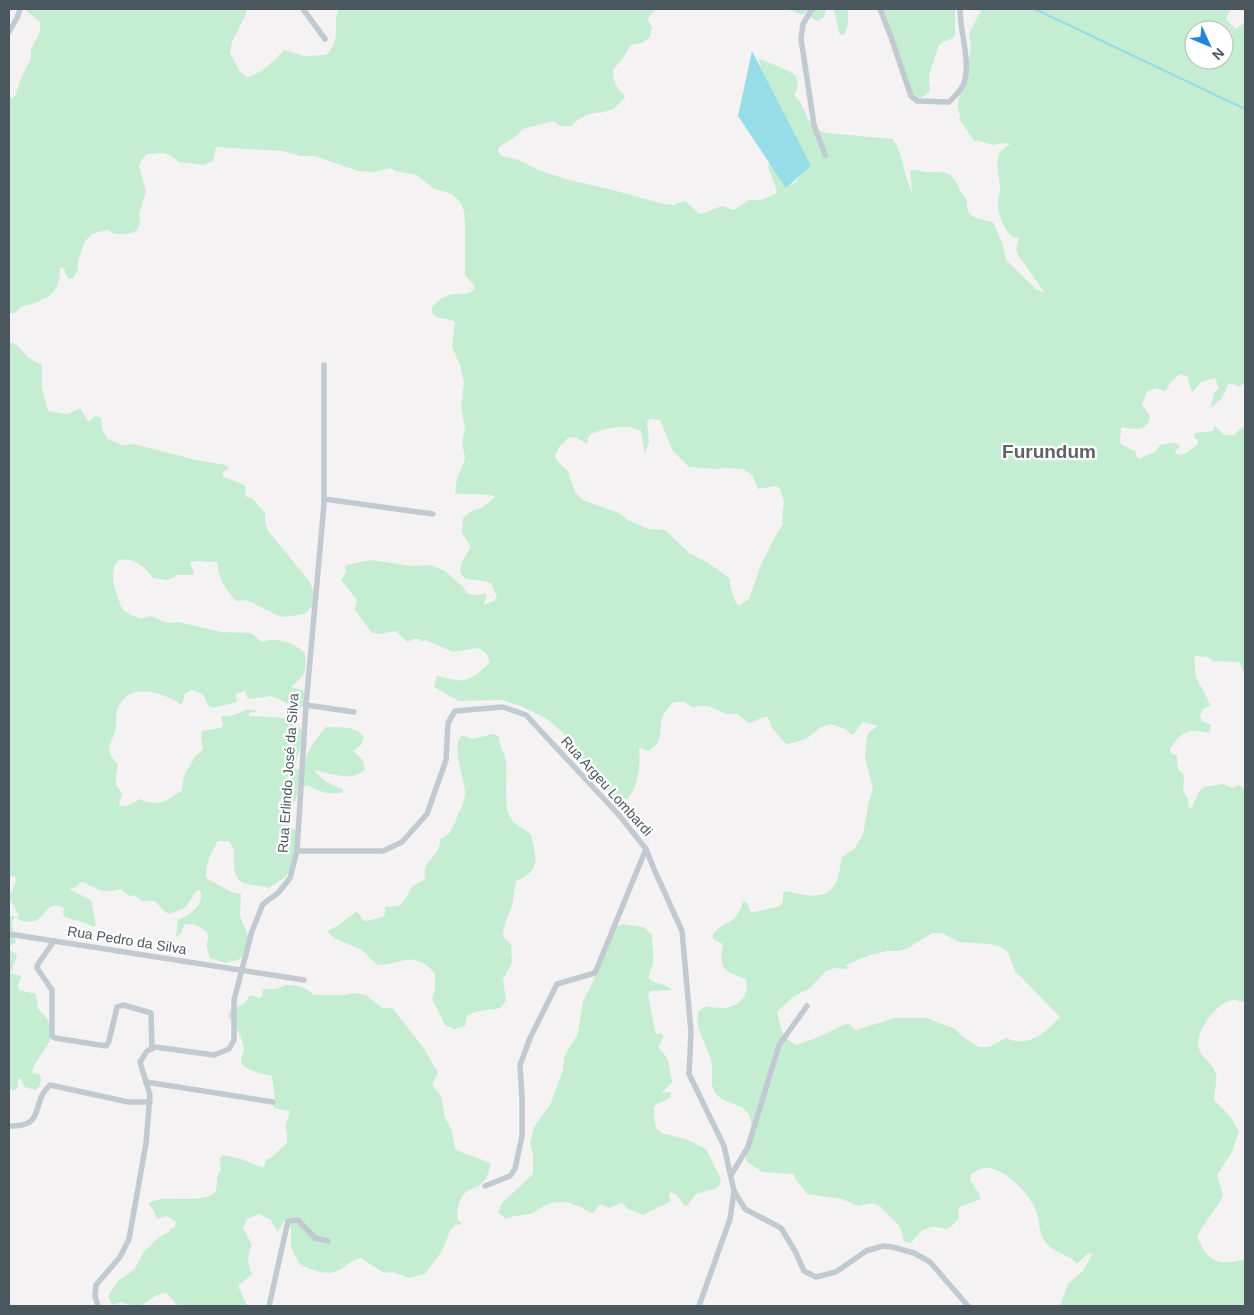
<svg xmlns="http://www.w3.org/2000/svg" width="1254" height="1315" viewBox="0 0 1254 1315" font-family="Arial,sans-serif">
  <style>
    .green { fill: #c5edd2; fill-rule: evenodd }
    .water { fill: #96dde7 }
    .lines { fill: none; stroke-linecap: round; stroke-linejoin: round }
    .stream { stroke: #96dde7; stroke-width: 2 }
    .minor { stroke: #c1cad0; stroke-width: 5.5 }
    .labels { text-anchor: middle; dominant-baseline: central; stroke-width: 4.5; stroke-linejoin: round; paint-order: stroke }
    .street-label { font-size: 14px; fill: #4b575f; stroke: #fff }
    .district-label { font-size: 19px; font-weight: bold; fill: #5f6367; stroke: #fff }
  </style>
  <rect width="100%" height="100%" fill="#f4f2f3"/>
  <g class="green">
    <path d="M24,9h223l-2,7 -13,26 -2,11 9,17 8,7c16,-4 25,-15 37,-27l20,6 22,-1c17,-17 5,-28 13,-46h317l-9,10 5,8 -2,10 -8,6 -11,2 -10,16 -8,8c0,12 3,18 12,27 -15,24 -27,11 -44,22 -4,2 -7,5 -9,8h-11l-8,-5 -30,8 -9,9 -15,9 -1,4 3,5 15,3 25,12 28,9 40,9 54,15 9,1 13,-4 12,11 4,2 21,-8 12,4 15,-10h13l13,-6 2,-3 -9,-24 1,-3 4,-3 15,22 4,2 3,-2 7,-10 -41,-104 -2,-10c11,4 27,10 37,17l2,10 -4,9c16,16 9,32 33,38l66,6c11,16 10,36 19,53l-2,-22c7,-1 10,1 15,2 10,1 19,-3 27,5 6,6 8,16 15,23 -2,19 11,18 26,22l10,23 3,15 30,29 8,4 -2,-4 -24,-34 -2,-6 3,-11 -7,-1c-8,-9 -15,-23 -14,-36 0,-3 2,-7 2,-11 0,-12 -5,-24 -1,-36 2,-4 8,-7 11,-10l-6,-1 -11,2 -16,-5 -2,2 -16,-23 2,-1 -3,-8v-8l12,-47 1,-9 -2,-13 13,-24h250l-2,1 -4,9 10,10 9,-7v361l-6,4 -5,-3h-6c-4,11 -7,18 -17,23l3,-15 5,-3 -4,-11 -14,4 -8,10 -3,-4 -2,-11 -8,-3 -9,8 -6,9 -10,-3 -8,4 -5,12 8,13c-4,16 -15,12 -29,10l-1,15 2,3 13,6 3,8 17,-7 5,-7 13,-2 5,1 2,3 -5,4 1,3c8,3 15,-5 22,-10v-3l-4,-4 1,-4 18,-2 2,-5 9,9h10l8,-8h3v248l-6,-13 -26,-1 -5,-4 -12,-1 -2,1 2,20 14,27v2l-7,3 -3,8 2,4 9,4 -1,6 -2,2c-19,-5 -28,-1 -38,16l1,4 6,3 1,13 6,6 -1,16 5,8 1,9 3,-1 8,-17 4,-3 20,-3 8,4 8,-3 5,5v213c-3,-1 -8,-3 -11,-3 -16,1 -36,28 -36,43 0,12 11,17 16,26 5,9 0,21 0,31l16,16 9,16 -7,20 -15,23 6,20c-6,15 -19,26 -26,42 12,26 22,29 48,22v47h-185l8,-22 15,-13 10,-18 -7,2 -9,9c-6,-10 -23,-9 -33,-24 -6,-9 -4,-20 -8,-30 -7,-16 -32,-44 -51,-42 -5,0 -9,4 -14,6l-1,6 8,12 3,7 -22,8 -1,4 1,7c-16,20 -13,5 -31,10 -10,2 -11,11 -18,15l-6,-2 -4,-14 -20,-21 -9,-3 -13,3 -16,-7 -35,-5 -11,-14 -2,-6 -31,-2 -16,-10c-2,-7 -3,-13 -1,-19 2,-9 8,-16 4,-26 -6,-14 -22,-12 -32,-21 -9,-8 -5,-18 -6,-29 -1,-20 -17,-31 -14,-55 2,-2 4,-4 7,-5 4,-1 11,1 16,1 17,0 29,-12 25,-29 -24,-8 -27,-10 -23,-35l-10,-5v-5c12,-15 24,-8 30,-33l4,2 3,8 4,1 26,-6 3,-5v-8l3,-2c17,4 42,12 51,-11 3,-7 3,-16 5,-23l12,-8 9,-14 6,-34 4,-12 -8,-31 2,-22 2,-4 9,-6 -15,-4 -10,13 -8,-6 -14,-5 -10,3 -15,12 -18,5 -3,-1 -13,-15 -4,-11c-7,-1 -12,5 -19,6l-12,-9h-10l-19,-8h-10l-4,2 -10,-6h-10c-6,6 -12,12 -13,21 -1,12 0,22 -13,28l-9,-4c2,17 -1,47 -17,56l-9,-4 -19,-29 -22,-23 -10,-15 -15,-13 -26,-13 -19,-6 -43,1 -25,-14 3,-11c7,1 12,3 19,4 13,3 25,-9 34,-18l-4,-9 -8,-5 -25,4 -27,-12 -6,2v-3h-6l-7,3 -11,-11 -16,3 -8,-1 -17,-23 2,-10 -16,-20 5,-8 -1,-5 2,-2 23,-5 43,6 17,-1 15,6 17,15 6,8 9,1 10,-2 -3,12 10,-4 3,-4 -6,-14 -8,-2 -17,-2 -6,-6 1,-10 10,-16 -9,-14 1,-15 7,-6 13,-5 12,-10c-10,-5 -29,-1 -40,-4l2,-14 8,-20 -3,-17 3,-14 -4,-21 3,-24 -4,-18 -8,-18 3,-25 -4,-2 -15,-3 -4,-4v-6c5,-5 10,-10 17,-12 9,-3 22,2 26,-8l-10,-12v-52l-1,-12 -4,-9 -8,-8 -19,-6 -16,-13 -22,-4 -5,-3 -16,4 -16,-1 -43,-15h-14l-18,-5 -67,-4 -3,14 -9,4 -25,-3 -8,-6 -8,-3 -16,1 -5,5 -3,7 7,26 -7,22 1,10 -3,6 -5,3 -9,1h-8l-8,-4 -15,4 -7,7 -7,20v9l-5,8 -3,1 -2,-1 -4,-9 -4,-2c0,21 -5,28 -25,36 -10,3 -13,2 -20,10h-6v-214l6,-3 7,-20 9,-17v-10l9,-17v-10zM1194,30h30v30h-30zM650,419l10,1 13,31 16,16 27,2 10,-1 17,1 9,6 6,14 18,-3 4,3 4,13 -2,17 1,5 -7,11 -16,32 -11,32 -11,7c-4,-8 -9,-19 -8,-27l-20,-15 -21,-11 -24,-23 -17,-1 -20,-9 -9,-7 -36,-13 -8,-8 -7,-21 -10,-9 -3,-6 4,-9 9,-9 7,-1 12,7 1,-7 3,-3c15,-6 35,-11 50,-3l4,23 4,-12 -2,-20zM932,933h10l17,9 31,2 11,3 7,5 7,19 45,46c-15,16 -31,31 -54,21l-17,9h-10l-16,-10 -8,-8 -28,-11h-32l-39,12 -8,-7 -32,15 -19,7c-16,-7 -16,-17 -20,-33l16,-15 17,-9 15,-16 9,-4 15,1 -3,-4 21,-9 20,-5h11l10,-3z"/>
    <polygon points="787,9 826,9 824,17 818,21 812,19 807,11 803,15"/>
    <polygon points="834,9 848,9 848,24 844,35 841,35 839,32"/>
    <path d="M883,9h72v27c-5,5 -11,4 -16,9l-10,30 1,16 -12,9h-7l-3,-4 -3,-22z"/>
    <path d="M11,342l8,5 8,10 15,8v24l6,22 20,3 12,-6 8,13h2l5,-5 6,2 1,12 6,9 14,6 12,-1 62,16 30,5 3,3 -6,4 -1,4 22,9 2,3 -1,8 8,3 12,14v10l4,9 41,50 6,17 -1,4 -9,10 -7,2 -19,2 -33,-17 -11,1c-9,-10 -19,-24 -18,-37l-2,-2 -22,-1 -4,3 4,7 -1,4h-16l-9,5 -15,-2c-7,-11 -22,-23 -36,-17l-3,6 -1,15 7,22 3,6 8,5 10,4 10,-3 16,7 12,-1 42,10 30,1 11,9c14,-6 32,1 43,11 2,19 0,22 -14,34l12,3 5,14 -13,7 -2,-4 -12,-7 -9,-4 -24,3 -3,-8 -9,3 1,8 -25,6 -4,-3 -5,-11 -11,-4 -7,3 -3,12c-18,-12 -53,-25 -64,3 -3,6 -1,12 -2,19 -3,18 -15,20 2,37l-2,11v10l7,9 -4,8 1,4c7,2 14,-4 20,-7 6,4 17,5 25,2 4,-1 11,-8 17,-10l2,-15 11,-20 8,-6 -2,-12 1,-7 19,-3 2,-4 -2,-6 1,-2c5,0 10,0 14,-2 8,-3 12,-6 22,-3l-9,2v3c45,2 65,-1 45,51l3,3 3,-1 13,-26 13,-16c13,1 30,-2 38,10l-3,8 -8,6 9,8 3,10c-11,14 -36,4 -51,1 6,9 19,16 29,19v3c-15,4 -23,-1 -36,-7l-7,4 -14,33 12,11 -7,36 -6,8 -16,11 -26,-5 -5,-4 -4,-9v-21l-5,-8h-11c-8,13 -12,21 -12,37l25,14 10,2 -1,22 8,20 -3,16 -5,7 -15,4 -15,-5c-1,-3 -3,-8 -3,-11 -1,-4 2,-8 1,-12 -3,-8 -17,-13 -24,-10l-3,9 -5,3 2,-17c12,-5 27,-15 22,-30l-4,1 -10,16 -16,7 -5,-2 -10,-11h-13l-8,-6 -3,2 -10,-8c-17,5 -22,1 -38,-7l-3,1 -3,4 -8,2 22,11 5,25 -2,2 -9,-4 -20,-6 -2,-3 1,-6c-15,-8 -18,6 -28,13l-12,1 -10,-5 -2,7 4,18 -7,5v-30l3,-1 6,1 1,-2 -10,-17 7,-17 -1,-5 -6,1v-534z"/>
    <path d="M493,734l6,2c0,12 6,15 7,26 2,14 -4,45 6,58 4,5 13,10 19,14 5,24 11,36 -15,47l-4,25 -6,14 -3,13 1,5 7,6 1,19 -9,16 3,22 -6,7c-12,3 -22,1 -33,8l-2,10 -11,3 -9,-4 -13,-26 3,-10v-16c-23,-24 -32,-8 -58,-8l-15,-15 -28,-12 -7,-7c11,-4 20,-13 29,-19l3,1 3,6 4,2 17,-4 2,-4v-6l13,-1 4,-2 10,-17 13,-8c-4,-20 16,-21 15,-40 11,-4 11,-9 16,-19 3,-9 8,-16 9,-26 1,-13 -16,-50 -2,-59l9,4z"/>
    <path d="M623,924l21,3 8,8c0,7 2,22 1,28 -1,6 -5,10 -4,16 8,6 16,4 23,11l-21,1 -3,3 7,37 1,3 5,-1 3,3 -6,11c5,5 10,11 11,18 2,7 0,10 4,16l-12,12 10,-1v5l-17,9v13l2,9 6,5 26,7 18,9 15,30 -1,5 -3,4 -21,6 -9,12 -3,-1 -8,-11 -6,-2 -1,4 2,4 -2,2 -26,13 -15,-6 -6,-6 -12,5 -10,-4 -6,8 -4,1c-12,-9 -28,-15 -44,-8 -6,3 -11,8 -17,9 -9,2 -15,1 -23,5l-8,-7 4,-9 31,-29v-20l-3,-10 4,-17 17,-24 12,-33 1,-13 14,-24 5,-32 9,-17 23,-57z"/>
    <path d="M9,950l7,4 1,3 -7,16 11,3 -3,10 1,4 17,4 2,15c29,27 5,35 -6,62l1,2 6,1 2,4 -1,8 -5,4 -10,-3 -5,-9 -2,2 -1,9 -2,1 -6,-1z"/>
    <path d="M285,985c13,0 20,2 29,10h31l10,-2 11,2 16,13h10l31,39 15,26 -6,12 9,11 4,22 7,13 3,18c11,7 25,8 36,15 -2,7 -3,14 -8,18 -4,4 -9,6 -14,8 -10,5 -12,19 -12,29l5,5 -7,1 -5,6 -8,20 -17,23 -16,4 -16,-6 -9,1 -23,-15c-13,3 -15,9 -24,13 -12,5 -24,-2 -36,-5l-10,-18v-21l-7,-6 -6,11 -7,-12 -12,-6 -12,5 -4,9 9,17c-5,11 -5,18 0,29l-14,12 9,19 -1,1h-68l-12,-14c-23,6 -19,21 -45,10l-9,3 -4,-9 10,-15 16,-11 9,-17 15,-15 8,-5 5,-1 -2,-2 6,-3 1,-5 -9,-6 -10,3 -3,-8 -5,-6v-2c4,-2 8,-3 12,-4 11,-1 47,3 54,-7 4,-7 -1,-14 6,-22l-1,-10 2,-5 19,4 22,9 3,-8 5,-2 16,-15v-11l-2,-4 5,-17 -17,-3 2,-10 -3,-22c-8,-2 -32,-6 -31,-16 0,-4 3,-7 3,-11 -2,-13 -8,-23 -16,-33l2,-5 15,-8 4,-7 4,-1 6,3 4,-3 -1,-6h14z"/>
  </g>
  <polygon class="water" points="752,51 811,166 786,188 738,116"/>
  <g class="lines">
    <polyline class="stream" points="1035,9 1245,109"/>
    <g class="minor">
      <polyline points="303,9 325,39"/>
      <polyline points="812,9 803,24 801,39 814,125 825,155"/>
      <path d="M880,9l11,28 20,59 6,5 32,1c5,-5 13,-12 15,-19 7,-20 -4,-52 -4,-74"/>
      <polyline points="9,32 17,18 20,9"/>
      <polyline points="324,499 433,514"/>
      <polyline points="306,705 354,712"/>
      <polyline points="297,851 383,851 402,842 427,814 446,760 448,723 455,711 503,707 526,715 618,814 646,849 654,869 682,931 691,1032 689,1074 724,1146 734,1191 730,1219 699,1306"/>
      <polyline points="9,934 304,980"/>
      <polyline points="54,941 38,964 37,968 52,990 52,1036 55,1038 106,1046 109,1041 117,1007 123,1005 151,1013 152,1049"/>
      <polyline points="146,1082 273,1102"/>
      <path d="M9,1126c38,1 21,-23 41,-41l78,17h22"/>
      <polyline points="731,1175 748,1147 779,1045 807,1006"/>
      <polyline points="485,1186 510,1176 515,1169 522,1136 522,1098 520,1065 530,1038 557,984 595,973 646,849"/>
      <polyline points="734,1191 745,1209 781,1228 795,1251 804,1271 816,1277 836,1272 866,1251 883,1246 892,1247 914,1253 930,1262 968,1306"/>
      <polyline points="98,1306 95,1296 96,1285 120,1257 129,1239 146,1143 150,1095 140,1062 147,1051 155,1047 214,1055 229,1049 234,1040 234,1000 252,931 263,904 278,893 290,878 297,851 306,705 324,504 324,365"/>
      <polyline points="269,1306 288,1221 298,1220 315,1238 328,1241"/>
    </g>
  </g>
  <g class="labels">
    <g class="street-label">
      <text transform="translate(288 773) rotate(-86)">Rua Erlindo José da Silva</text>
      <text transform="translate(607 786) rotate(48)">Rua Argeu Lombardi</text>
      <text transform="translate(127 940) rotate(9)">Rua Pedro da Silva</text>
    </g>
    <g class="district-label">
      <text x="1049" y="451">Furundum</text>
    </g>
  </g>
  <rect width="1254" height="1315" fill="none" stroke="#4b575f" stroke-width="20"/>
  <g transform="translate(1209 45) rotate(134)"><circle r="24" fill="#ffffff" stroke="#b7bcbf"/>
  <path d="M0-4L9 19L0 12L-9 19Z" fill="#2783d9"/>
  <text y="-8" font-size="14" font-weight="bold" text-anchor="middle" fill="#4b575f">N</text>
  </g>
</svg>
